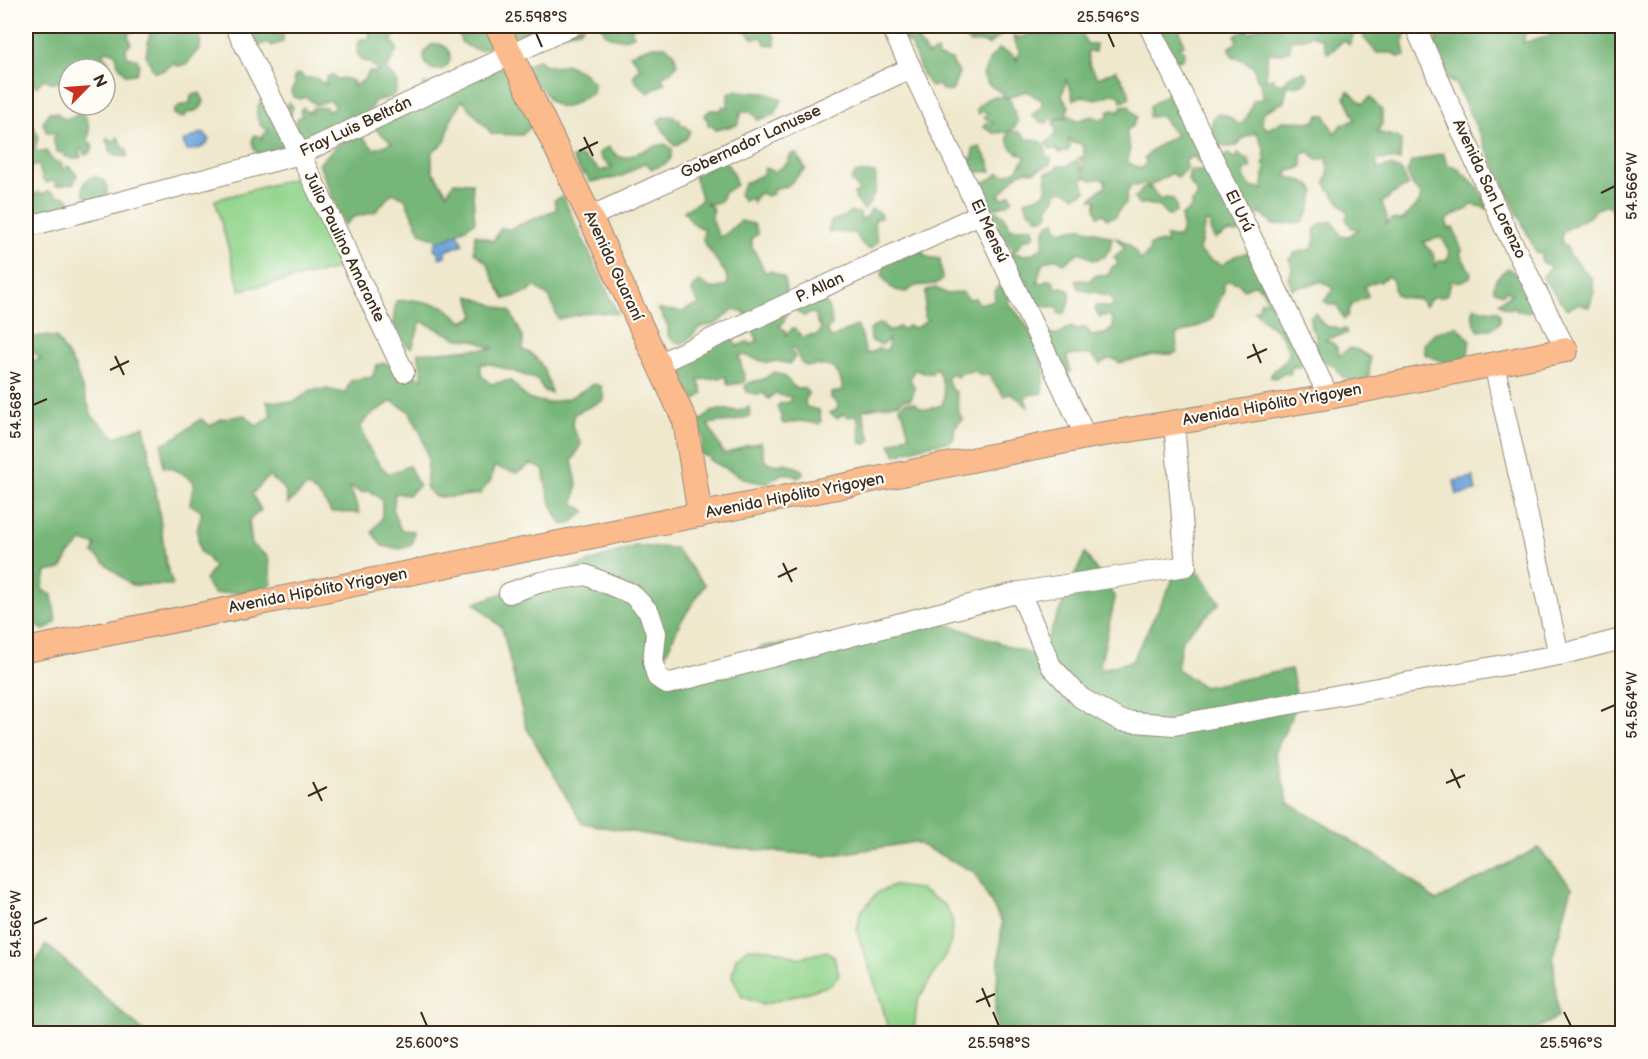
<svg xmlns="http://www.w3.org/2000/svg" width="1648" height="1059" viewBox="0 0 1648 1059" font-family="'Balsamiq Sans',sans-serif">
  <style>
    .green { fill: #93d58d; stroke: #678056; stroke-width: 1.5 }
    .forest { fill: #76b678; stroke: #58704b; stroke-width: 1.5; fill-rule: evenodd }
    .water { fill: #6ba2d9; stroke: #53667c; stroke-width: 1.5 }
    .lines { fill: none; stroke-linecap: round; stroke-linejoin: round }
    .minor-casing { stroke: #958976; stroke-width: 22 }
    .major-casing { stroke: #958976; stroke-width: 26 }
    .minor { stroke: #fff; stroke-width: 20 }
    .major { stroke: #fbbb8d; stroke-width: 24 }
    .ticks { fill: none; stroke: #3b2a1e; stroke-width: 2 }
    .labels { text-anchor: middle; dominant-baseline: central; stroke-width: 4.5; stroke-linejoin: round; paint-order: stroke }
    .street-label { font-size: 16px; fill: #3b2a1e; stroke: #fdfcf7 }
    .neatline { fill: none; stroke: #3b2a1e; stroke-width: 2 }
    .ticks-label { font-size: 15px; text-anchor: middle; fill: #3b2a1e }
  </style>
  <rect width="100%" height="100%" fill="#fdfcf7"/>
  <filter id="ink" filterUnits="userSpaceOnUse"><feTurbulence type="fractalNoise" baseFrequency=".0167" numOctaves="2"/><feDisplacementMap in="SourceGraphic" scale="12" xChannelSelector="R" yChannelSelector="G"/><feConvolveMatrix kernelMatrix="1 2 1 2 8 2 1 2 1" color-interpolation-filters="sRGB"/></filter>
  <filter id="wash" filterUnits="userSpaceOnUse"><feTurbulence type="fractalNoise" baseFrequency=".008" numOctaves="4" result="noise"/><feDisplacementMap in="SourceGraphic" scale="24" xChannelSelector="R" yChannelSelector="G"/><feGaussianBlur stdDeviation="1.35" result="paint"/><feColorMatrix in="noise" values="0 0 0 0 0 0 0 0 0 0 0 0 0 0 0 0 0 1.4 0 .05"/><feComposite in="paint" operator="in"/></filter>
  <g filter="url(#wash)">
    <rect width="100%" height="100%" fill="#efe8cd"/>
    <g class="green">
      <polygon points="299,177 343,268 240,290 215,200"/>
      <polygon points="894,886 919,889 945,905 953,921 950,947 917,1002 914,1033 889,1033 882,1005 857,932 860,913 878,892"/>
      <polygon points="748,948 771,949 799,958 827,951 834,957 839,975 831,985 763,1005 742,997 732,976 736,958"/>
    </g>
    <g class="forest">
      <polygon points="26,26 132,26 134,30 128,34 131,44 126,48 127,57 137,59 139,65 136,74 126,75 118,64 116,54 109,50 102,54 108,61 109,73 105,74 105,69 69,69 69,86 67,88 60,82 54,83 44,79 36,87 32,82 28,88 26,87"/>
      <path d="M154,26h41l-1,2c6,6 7,12 6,21 -7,4 -8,10 -14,16l-10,1 -2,-4c-6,7 -11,10 -20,10l-8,-17 4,-23 5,-5z"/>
      <path d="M249,26h34v16l-11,4 -4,-4c-3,1 -6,3 -9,3 -9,1 -11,-13 -10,-19z"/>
      <path d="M366,26h21l-1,4 7,3 1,5 -4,4 5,2 2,6c-4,5 -5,11 -9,17l-2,-2 -1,3 12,13c0,18 -8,17 -23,20l-3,8 -27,18 -6,-2 -8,5 -8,1 -5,8 -18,2 -4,-19 3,-4 4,-2 -2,-5 3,-4 3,4 5,1 1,-4 14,-1 2,5 8,-6 -6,-6 -14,5 -10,-8 -6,2 -7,-2 -2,-6 5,-9 -3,-2 3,-5 5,-1 2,4h13l11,8 -2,-4 2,-5 4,-2 3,1 2,4 7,-2 10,3 1,5 9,-5 6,-9h9c-3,-6 -7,-11 -16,-11 -6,-7 -6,-15 -1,-22h10z"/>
      <path d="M458,26h125l-3,4 -50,8 -2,-6 -19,5 -11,-1c-12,18 -21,17 -37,6z"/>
      <path d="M601,26h38l-8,2 3,8c-11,4 -20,4 -30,-3z"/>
      <polygon points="734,26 766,26 775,37 775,45 765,44 762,37 754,39 746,32"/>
      <polygon points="891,26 952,26 951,33 945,33 938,39 925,33 918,41 928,55 937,51 938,57 952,60 954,67 959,72 953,90 948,92 941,89 940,85 931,87 922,74 911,44 906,42"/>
      <polygon points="954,26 1008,26 1010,28 988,45 983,42 970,43 959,35"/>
      <path d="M1044,26h38l1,10 4,8h9l-1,8h-8l3,15 8,11 18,-8 12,19 2,9 -9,4v-4l-6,-5 -20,7 -13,-4 -9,4 -2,-10 -5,-10 -4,17 7,9 -4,11 -10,2 -5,-1 -3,5 -6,-1 -9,-6 10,-10v-6l-16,-9 -19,7 3,2 8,22 -3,5 -6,4c9,0 13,1 18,8 15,0 20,5 19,19h5l-1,7 -17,7c-17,-5 -24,15 -35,24l6,2 6,-4 3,6c-11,9 -13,5 -25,10l-10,-16 4,-11 9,-4 8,-6 7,2 11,-5 9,-13c-10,-5 -17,-8 -19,-20l2,-2 -2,-3 -13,1 -11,-6 4,-5 4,3 2,-2 -9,-6 4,-4 -5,-2 -5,3 -2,-5c9,-10 16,-15 30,-11l-7,-7 -11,-7 -5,-9 7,-16 9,-10 13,5 6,8 -2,-5 4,-5 -7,-15c11,1 23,-4 31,-11z"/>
      <polygon points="1152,26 1178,26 1184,45 1179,47 1185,51 1183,59 1178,61"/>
      <path d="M1260,26h98l-9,19 -5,-5c-8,5 -6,9 -17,13l-5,-14 -11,-4 -9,4 -12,1v10l-10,4 -11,-1c-4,8 -2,17 -3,26l7,-1 2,4 7,2c11,-9 6,-11 23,-12l3,5 -3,6 -11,3h-7l-3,16 -21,10 -1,12 6,5 15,-8 31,1 5,-7h6l9,18 9,-9 12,-4c-3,-8 -5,-15 -10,-23l3,-6 15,13 7,-7 12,14v13l-5,8 20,5 4,3 -1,21 -8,-2 -15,1v9l14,-3 11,5 6,14 -17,10 -9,8 5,14 -1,7 5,-5 11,1 17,-17 2,-9 -8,-8 -6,-13 4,-11 32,-9 4,11 9,3 22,20 11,22 -10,-3 -8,-1 -3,4 -14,6 -8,6 3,8 4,-1 9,22 -2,4 11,19 -1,4c-6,5 -12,6 -18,3l-5,14 -5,3h-9l-8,9 -6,-7 -19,-2 -5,-4 -2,-12 -5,-5 -8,6v-2l-16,6 4,10c-9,5 -20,7 -20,19l-4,4 -7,-14h-6l-7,-4 8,-9 1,-4 -13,-7c-10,6 -18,4 -28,8l-4,-11c5,-7 5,-10 1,-19l5,-4v-2l18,-4 3,-9 -1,-10 6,-6 12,-3 9,15 6,1 12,-8 -7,-1 -6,-9 2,-6c-8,-11 -17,-19 -23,-31l3,-7 -1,-17 -10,2 -7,-8 -8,2 1,12 -5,3 -9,2 -3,5c12,5 23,4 29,16 -6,13 -2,18 -13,30l-30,3 -2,-5 -8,-5 -1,-4 -2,5 -5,-5 -9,-2 -6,24 -10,-1 -14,7 -5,-9v-8l-5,1 -6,28 10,8 13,6 13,-9 16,-4 14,32 -5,5 -4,-5 -12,5 -6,-6 -10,-3 -4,4v7l-12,27 -6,5 -30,12 1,17 -5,2 -18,1 -35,8 -2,-3 -9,-1 -8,5 -9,-9h-23l-1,3 4,14h-5l-3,-2 -17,-37 13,2 6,-5 7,-3 4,3 9,-3 7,9 13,-2 8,-6 -1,-9 -3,-4 -9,2 -5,-7 1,-4h6l8,2 3,-2c0,-6 -1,-8 -6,-11l-3,1c-7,-6 -18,-3 -26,-8l-2,-7 5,-1 8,1c5,-7 11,-7 19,-6l5,-9 5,-1 -2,-6 -2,-2 11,-9 -9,-10c12,4 19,10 24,22l2,-1 7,-7 1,-7 12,-3 4,3v-8h12c6,-8 5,-11 3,-21l10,-8v-5l4,-3 3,-6 -10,-14 2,-10 30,3 -1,-11 9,-9 4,4 4,1 3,-5 3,5h6l3,10 -7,2 1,11 8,7 5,-1 5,3 1,-16 2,-4 -3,-7 3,-4 -2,-5v-6c-4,-5 -4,-11 -8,-16l-14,7 -5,7 -10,1 -13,-5c2,-13 -8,-16 3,-28 9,0 14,3 20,10h5l6,-9 5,-14 13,-4 -4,-3 -2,-8 4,-6 -5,2 -3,-5 -2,-10 -13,-8 -7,-1 -4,-6v-5l7,-5 -2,-6 11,-7 4,4zM1442,237l8,17 -4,7 -4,-1 -4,2 -3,5c0,-4 -1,-12 -4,-16 -3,-4 -6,-4 -8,-9z"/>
      <polygon points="1372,26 1406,26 1407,29 1403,40 1406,56 1397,57 1393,53 1377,53 1363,37"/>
      <polygon points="1443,26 1524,26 1525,34 1523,43 1578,26 1622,26 1622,218 1607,205 1595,210 1589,217 1562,232 1562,244 1567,247 1568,252 1592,279 1594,292 1589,307 1578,304 1567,309 1542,277 1551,267 1541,261 1542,253 1537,254 1455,83 1450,82 1438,49 1432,50 1432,43 1437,42 1435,36"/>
      <circle cx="437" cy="57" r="13"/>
      <polygon points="653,46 665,46 674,52 677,65 671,72 661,77 665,83 648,93 637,83 633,77 640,67 630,54"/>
      <polygon points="485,55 508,73 519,100 535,123 522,135 492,134 462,100 451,119 445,142 432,152 432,170 447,193 454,182 472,183 475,222 442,242 421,233 404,197 392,193 375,212 354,217 344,225 319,164 335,147 359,134 374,149 392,143 373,127 421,97 424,84 448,84 461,65"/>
      <polygon points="538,59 543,64 556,67 565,64 581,71 594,83 593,93 567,107 560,107 550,101 542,88 532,82 525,67"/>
      <path d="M737,90c16,5 30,-1 45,10l-7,14 -17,6c-6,-9 -9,-10 -19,-6l2,2 -4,9 -22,5 -1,-4h-6v-5l-4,-5 6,-6h11l2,-4 5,2v-14z"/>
      <path d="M200,93l4,8c-2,9 -9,11 -17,11l-1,4 -5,2 -7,-4c-1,-7 9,-10 16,-11l1,-8z"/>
      <path d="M1169,93l7,1 30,58 -5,13 -8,-9 -9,6 3,6 -9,10 -6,-5 -24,14 -4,-4 -8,3 -5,-1 -4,8 -1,10 -7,7 -3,6 -9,3 -3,-5 -6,2 -3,-8 2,-7 -6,-2 11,-11h3l1,-5 -3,-4h-7l-5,1 -7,-4 -1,6 3,9 -11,5 -11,-6 -8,2 -1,6 -8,10 3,5 -5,5h-9l-2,-6 -3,1 -3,-3 -3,-9c6,-4 9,-3 15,-5 9,-3 6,-15 6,-23l6,-2 6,-5h9l10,-6 7,12 -1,-8 -4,-6 6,-2 -2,-9 -3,-4h-7l-4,-5 1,10 -3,3 -8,2 -3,-4h-6l-4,-6 11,-10 -4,-11 8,-3h5l2,-4 7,4 1,2 16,-5 8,3 8,-2v-5l4,-2 7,1 3,-5 7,-1 2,5 6,7 -4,9 -4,2 -3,5c4,9 5,20 1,29l14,7 6,-7 -3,-3 9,-10 23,-14 -15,-19 -12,1 1,-11z"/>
      <path d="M262,100l25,7 2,-5 4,5 -3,9 -3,33 -28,6c-6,-6 -9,-12 -5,-20l5,1 3,3 1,-4 6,-4c-13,-5 -16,-21 -7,-31z"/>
      <path d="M49,112l8,1 7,6 10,-2 4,-4h4c8,7 8,17 6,28l5,4 -2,7 -6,3 -3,-6 -3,1 2,7 -8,2 -9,-3 -1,-3 -6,-1 -4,-13 4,-6h-10l-4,-10z"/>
      <polygon points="26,116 29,116 38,135 35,151 41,152 46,151 53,161 61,163 63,170 68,166 77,175 74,183 56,186 54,180 47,183 43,180 38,164 26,170"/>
      <path d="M671,116l9,4 1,6h4l5,5 -3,7 -12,8c-7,-6 -12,-17 -17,-25l5,-4z"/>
      <polygon points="118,137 123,148 127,149 127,157 115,156 110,152 110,146 106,141 107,138 115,141"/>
      <path d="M665,144l7,5c1,14 -8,16 -20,20l-7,-7 -19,12 -10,4 -26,4 -5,-9 -2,2 -11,-17 9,-2 12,8 7,7 13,-4 -11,-7 -3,-7 9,-6 10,9 5,2c15,-4 27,-12 42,-14z"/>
      <polygon points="980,147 989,162 991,171 970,173 962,157 973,159 973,149"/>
      <path d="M791,154h5l10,15c-9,4 -12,14 -21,18l-2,-1 -11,4 1,4 -7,2 -4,-3c-6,2 -7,4 -9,10l-2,-5 -7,3 -5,-7 6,-11 17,-8 3,-7 9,4 13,-8z"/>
      <path d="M723,160c7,6 12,16 13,25l-12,8 -4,9 -10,2 -5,-1 8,5 -1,11 7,18c9,-2 14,-11 22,-16l13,3 4,10 -6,4v8l13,26 6,-1 13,7c2,14 9,37 -4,48l5,5 1,4 7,-7 4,2 5,8 9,-3 3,1 6,-3 1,-6 -4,-5 -1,-8 -5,-1 -7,3 -6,-3 -3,-6 20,-6 11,2c4,7 6,14 6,23l-6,4 6,9 7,-5 18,-8 4,7 5,21 9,-3 3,-3 9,3 2,-12 -7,6 -11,-4 -1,-11 8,-6h4l8,8 9,-5 3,3 6,-4 6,2 5,-2 9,-7 -4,-1 2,-28 10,-2 11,6 15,-2 7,7 6,-1 4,6 16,-4 -1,-9 6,-6 11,11 -3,7c18,18 35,46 36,72 1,7 -4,11 -1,18l-14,2 -4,3 3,9 -17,-14 -7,3 -13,-17 -1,-5 -8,2 -8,-5 -13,2 -4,4 -5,-4 -5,4 4,12 5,3 4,25 3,1 -9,11v9l-3,3 -31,6 -24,8 -6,-11 19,-9 -6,-22 -4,-6 7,-5 9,1c10,10 14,5 27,2 5,-10 0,-28 -6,-37l-4,5c-7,1 -12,-1 -17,-4l-5,10 5,10 -4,10h-6l-6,4 -37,7 5,19 4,9 -4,6 -6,-1 -3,-24 -3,-4 -6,2 -6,-3 -6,4 -7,-5 7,-3 1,-6 -7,-6v-5l12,-2c-2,-15 -7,-28 -24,-25l-1,-2c-18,7 -17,-4 -24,-17l-3,2 4,8 -5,7 -14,-3 -8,2 -24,-8 -5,2 6,23 -3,3 -14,2 -2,-8 -28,3 5,13 -8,7 -4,-8h-6l-7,-10 5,-3 1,-10 -16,-4 62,-31 7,13 2,-2 9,-3 2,3 8,-5 -7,-11 -7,6h-5l8,-21 -13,-5 -18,15 -16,3 -8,9 -10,8 -10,-4 -4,-5v-9l-10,-17 26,3 2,-3 13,-4 -8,-16 9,-8c11,9 16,10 28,3l-2,-10 -23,-33 1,-12 -11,-5 -9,-13 18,-11 -8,-24z"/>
      <path d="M855,173h20c3,16 -1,25 -11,37l-8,-10 -2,-6 6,-3 -9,-10z"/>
      <circle cx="95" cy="189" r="12"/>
      <path d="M1143,187l8,1 9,12 5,-2 8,1 3,6v7l-5,3 -6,-1c-2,-2 -3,-4 -4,-6 -4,-3 -12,-3 -17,-5l-3,2 -3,-1 -4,-6 5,-4z"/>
      <polygon points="47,191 53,192 58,197 65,196 71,202 65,208 26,221 26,199 39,192 45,194"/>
      <polygon points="563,197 618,314 592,312 558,319 550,298 535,286 529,292 505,299 494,280 487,263 474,252 475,234 493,241 501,228 510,229 557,209 554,200"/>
      <polygon points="871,209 880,213 881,218 876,219 874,224 878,241 873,247 869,249 863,245 855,233 828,232 831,221 843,217 850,212 860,213 861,220 868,216"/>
      <polygon points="997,211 1003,215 1010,228 1015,229 1032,226 1035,234 1032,238 1022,240 1021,244 1014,251 1006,240 993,230 998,229 999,222 994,220 989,212"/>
      <path d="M1055,221l3,9c9,2 16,-3 25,-2 10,2 19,7 29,9l-2,12 -6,8 -11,3 -9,-6 -5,-2 -15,12 -6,-5h-6l-8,3 -4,8 -3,13h6l3,-3h7l2,8 7,-1 8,4c1,8 -1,14 -5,22l-6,1 -3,-8c-8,2 -14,-1 -22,1l-8,-19 2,-8h-4l-4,-4h-8l-6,-19 6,-5c12,6 22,3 31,-6l1,-14 5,-9z"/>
      <path d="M921,250l6,7 13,2 2,21 -6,4 -21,2 -8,6c-14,-1 -19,-5 -25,-17l2,-10z"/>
      <path d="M1508,268l8,7h3l18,32 -9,5 -10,-1 -5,-5 -2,3 -7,-2 -5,-5 13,-8 -5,-4 -4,4 -9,-4c-1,-11 5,-15 14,-22z"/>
      <path d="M1267,288l37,75 -5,4h-7l-2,7 -7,-1 -7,5 -6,-1c3,-6 6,-9 12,-13 3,-3 5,-7 8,-10l-9,-20 -20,-16 -7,-8h4l3,-9h7l-6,-11z"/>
      <path d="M469,296l41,15 13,26v13c18,6 25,26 28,43l-7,-2 -6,-11 -47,-16h-10v11l10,9 19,-4 18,19 20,4 21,-5 25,-14 7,2 3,14 -30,14 -2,12 9,18 -9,17 5,23 -3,20 12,7 -16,13 -7,1c-13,-15 -16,-36 -20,-56l-12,-5 -14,9 -23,-6 -3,13 -11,14 -29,3h-16l-9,-10 2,-29 -7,-24 -12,-23 -17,-10 -23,15 -8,10c6,21 12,33 28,48l20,-8 10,20 -11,9 -13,-2 -2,18 8,19 13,1 -2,14 -11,4 -19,-3 -10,-14 10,-14v-18l-12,-9 -9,1 -11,-5 9,26 -28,-1 -9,-14 -15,-12 -19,18 -3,-14 -16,-14 -17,18 9,16 -12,10 3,25 16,12 4,27 -18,7 -40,3 -9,-14 9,-13 -8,-11 -6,-4 -3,-21 5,-19 -12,-8 4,-22c-10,-8 -18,-14 -31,-15l-1,-23 16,-8 23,-17 9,7 11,-7 24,-4 12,11 14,-10 -4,-15 27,1 17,-12 16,-1 18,4 6,-13 21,-3 5,-12 8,-2 38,16 -5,-27c26,2 50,-5 76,-3l-20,-9 -15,-1 -38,-18 -9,27 -6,-3 -13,-22 3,-22 18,-1 30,6 19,16 12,-6z"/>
      <path d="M1475,307l17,4h6c8,14 -7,19 -19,20 -5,-7 -9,-16 -4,-24z"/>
      <path d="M1315,313c7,10 8,15 21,14l4,3 5,-1 2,4c-8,4 -15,3 -22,7 9,3 13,6 14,16l11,-8 8,2 12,8 -1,19 -6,4 -13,-1 -9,-4 -6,-10 -17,-8 -5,-13 5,-6 -7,-11 -1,-11z"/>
      <path d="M1457,326l13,14c-2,8 -1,14 -4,22 -20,3 -24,0 -41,-8l-1,-10 11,-11z"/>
      <polygon points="40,336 56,337 74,365 92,416 115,437 144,426 158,503 166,564 173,585 131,585 93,553 96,545 82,542 69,555 61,569 46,572 42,590 52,595 56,622 44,630 26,618 26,428 27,428 33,413 26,387 26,362 41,359 26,345 26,339"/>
      <polygon points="774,372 784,376 796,389 804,388 808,393 807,397 805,400 806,407 819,410 821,421 819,424 799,421 785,424 782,423 781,416 777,406 781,403 790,402 791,397 779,395 776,392 769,399 763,393 758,395 747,392 745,386 748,383 764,379"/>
      <path d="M749,407l1,9 -16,5 -14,1 -12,2 16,30c8,-2 14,-5 21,-8 6,-2 10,-1 16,-4l4,19c6,3 13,5 20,2l16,6 2,4 -5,5c-14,-9 -19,-3 -31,6l-23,-5 -9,-6 -24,-12 -2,-4 -9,-3 4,-16 -6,-9 -3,-10 7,1 9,-8 12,-3 15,2z"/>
      <polygon points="634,546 675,548 705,585 681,621 663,660 704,678 764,646 868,636 933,619 1039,657 1085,553 1115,598 1099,670 1132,661 1171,584 1183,549 1220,603 1182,639 1177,669 1204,687 1291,669 1298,703 1275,753 1289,803 1398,869 1436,901 1538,848 1572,887 1553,956 1558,1017 1526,1034 997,1033 995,1009 1002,923 974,872 915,842 826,856 712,846 582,823 526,727 502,628 475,603"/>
      <polygon points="46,944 145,1033 26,1033 26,980"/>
    </g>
    <g class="water">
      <path d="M200,133l5,1 4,4c-1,11 -13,11 -22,13l-4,-9z"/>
      <polygon points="458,233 463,244 446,251 445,256 440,258 438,254 439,252 434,249 435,243"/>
      <polygon points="1473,477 1476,491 1457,495 1454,481"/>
    </g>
  </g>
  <g filter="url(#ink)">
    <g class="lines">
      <defs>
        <g id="minor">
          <polyline points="235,26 300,154 404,372"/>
          <polyline points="891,26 1086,437"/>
          <polyline points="1149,26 1329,397"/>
          <polyline points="1415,26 1503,224 1566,350"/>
          <polyline points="590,217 911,68"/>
          <polyline points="26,227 300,154 572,26"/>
          <polyline points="660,363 980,214"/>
          <polyline points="1494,364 1559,655"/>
          <polyline points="1020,592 1051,666 1081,698 1121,721 1174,725 1559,655 1622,639"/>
          <polyline points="509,593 541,582 586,575 632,594 649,612 656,633 653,662 657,677 667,684 1020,592 1186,566 1174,422"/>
        </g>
        <g id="major">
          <polyline points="497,26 590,217 685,421 700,515"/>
          <polyline points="26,650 1086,437 1329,397 1566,350"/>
        </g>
      </defs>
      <use href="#minor" class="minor-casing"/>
      <use href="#major" class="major-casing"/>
      <use href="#minor" class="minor"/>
      <use href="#major" class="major"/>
    </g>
  </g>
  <path class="ticks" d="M536,33l6,14M1108,33l6,14M584,137l9,19M579,151l19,-9M1601,193l14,-7M1253,344l8,19M115,356l9,19M1247,358l20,-9M110,370l19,-9M33,405l14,-6M783,563l9,19M778,577l19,-9M1601,711l14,-6M1451,769l9,19M313,782l9,19M1446,783l19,-8M308,796l19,-9M33,924l14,-6M982,988l8,19M976,1002l19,-8M421,1012l6,14M993,1012l6,14M1564,1012l7,14"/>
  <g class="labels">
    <g class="street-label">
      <text transform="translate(356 127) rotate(-25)">Fray Luis Beltrán</text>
      <text transform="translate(751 142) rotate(-25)">Gobernador Lanusse</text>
      <text transform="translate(1489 189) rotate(65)">Avenida San Lorenzo</text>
      <text transform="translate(1239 211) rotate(64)">El Urú</text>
      <text transform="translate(989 231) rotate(65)">El Mensú</text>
      <text transform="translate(344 247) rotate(64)">Julio Paulino Amarante</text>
      <text transform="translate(613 266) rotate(65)">Avenida Guaraní</text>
      <text transform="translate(820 288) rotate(-25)">P. Allan</text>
      <text transform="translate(1272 405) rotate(-10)">Avenida Hipólito Yrigoyen</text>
      <text transform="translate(795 496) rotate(-11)">Avenida Hipólito Yrigoyen</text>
      <text transform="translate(318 591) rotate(-11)">Avenida Hipólito Yrigoyen</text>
    </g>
  </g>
  <rect width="1648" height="1059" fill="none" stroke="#fdfcf7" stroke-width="66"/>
  <g transform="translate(87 87) rotate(65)"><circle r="28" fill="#fdfcf7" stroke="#afa8a0" stroke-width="1.5"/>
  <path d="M0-4.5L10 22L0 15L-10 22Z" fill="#c8321e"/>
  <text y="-9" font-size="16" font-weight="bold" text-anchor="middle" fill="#3b2a1e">N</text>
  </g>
  <rect x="33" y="33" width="1582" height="993" class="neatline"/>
  <g class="ticks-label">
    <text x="536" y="22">25.598°S</text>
    <text x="1108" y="22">25.596°S</text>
    <text transform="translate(1632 186) rotate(-90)" y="5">54.566°W</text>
    <text transform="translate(16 405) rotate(-90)" y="5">54.568°W</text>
    <text transform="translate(1632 705) rotate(-90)" y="5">54.564°W</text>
    <text transform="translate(16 924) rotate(-90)" y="5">54.566°W</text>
    <text x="427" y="1048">25.600°S</text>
    <text x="999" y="1048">25.598°S</text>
    <text x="1571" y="1048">25.596°S</text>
  </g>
</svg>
